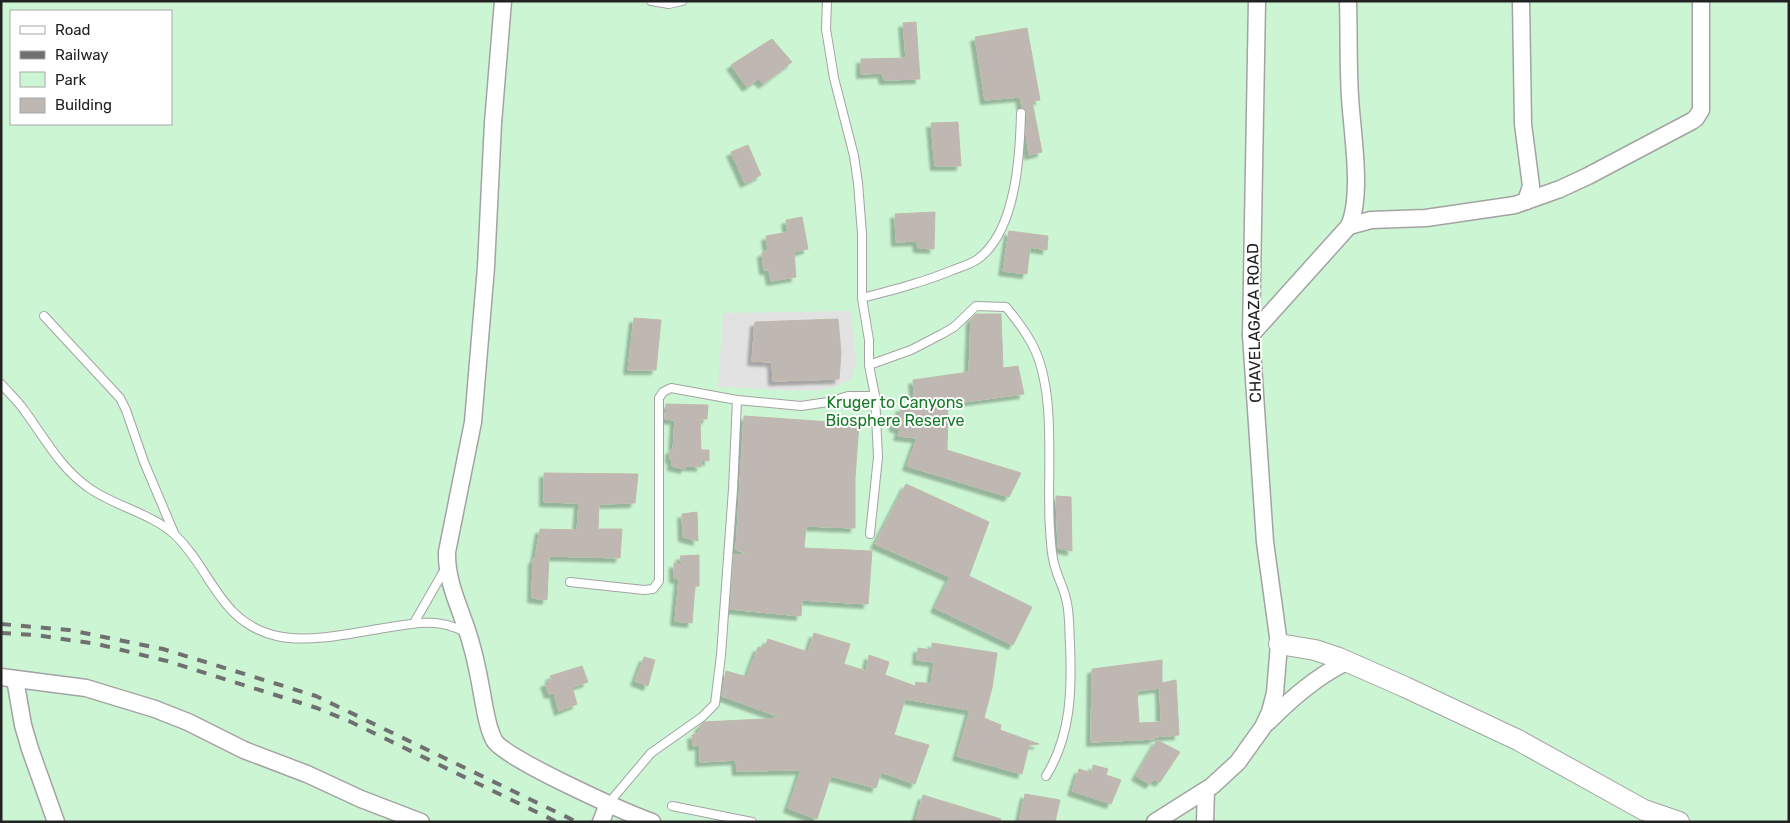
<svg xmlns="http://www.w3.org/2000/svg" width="1790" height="823" viewBox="0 0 1790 823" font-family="Rubik,sans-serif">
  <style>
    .park { fill: #ccf6d3; fill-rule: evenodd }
    .parking { fill: #e2e2e2 }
    .building { fill: #bfb8b2; stroke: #c2b8ad; fill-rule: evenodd; filter: url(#shadow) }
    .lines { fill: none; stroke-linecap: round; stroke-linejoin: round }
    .service-casing { stroke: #a3a3a3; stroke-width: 10 }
    .minor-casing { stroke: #a3a3a3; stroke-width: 19 }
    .tertiary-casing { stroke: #a3a3a3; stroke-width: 22 }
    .service { stroke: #fff; stroke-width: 8 }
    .minor { stroke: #fff; stroke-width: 16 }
    .tertiary { stroke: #fff; stroke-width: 20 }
    .rail { stroke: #707070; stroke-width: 4; stroke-dasharray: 10 10; stroke-linecap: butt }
    .labels { text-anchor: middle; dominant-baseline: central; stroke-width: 4; stroke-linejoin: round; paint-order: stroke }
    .street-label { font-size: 16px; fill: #222; stroke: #fff }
    .park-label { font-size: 16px; fill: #157a27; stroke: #fff }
  </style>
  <defs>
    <filter id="shadow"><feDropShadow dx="-4.5" dy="4.5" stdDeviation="1" flood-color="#0004"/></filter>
  </defs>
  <rect width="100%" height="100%" fill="#f1efe9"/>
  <path class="park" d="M1,1h1788v821h-1788zM11,11h160v113h-160z"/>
  <polygon class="parking" points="851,311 856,363 851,379 835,387 822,390 798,391 730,387 718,388 723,313"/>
  <g class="building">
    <polygon points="916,22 920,79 884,80 882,73 861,74 861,59 906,58 903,23"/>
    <polygon points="1027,28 1040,100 1032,101 1042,152 1029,155 1026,133 1027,113 1022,107 1020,97 985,100 975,37"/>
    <polygon points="772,39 792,62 763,84 758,79 747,87 731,65"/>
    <polygon points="958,122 961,166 935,166 931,123"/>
    <polygon points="748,145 761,175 745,183 731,152"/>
    <polygon points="935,212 934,249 918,248 917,241 896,242 895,214"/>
    <polygon points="802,217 808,249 794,252 796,277 771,281 769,270 764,270 762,253 768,250 766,236 788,232 786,220"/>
    <polygon points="1009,231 1048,236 1047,250 1030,247 1027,274 1003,271"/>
    <polygon points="976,314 1001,314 1003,368 1018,366 1024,394 948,404 947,450 1021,473 1009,497 907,466 917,438 898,436 900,429 894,427 894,415 899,416 901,407 915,408 913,380 969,372 971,319"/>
    <polygon points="634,318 661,320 656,370 628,370"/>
    <polygon points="838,319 841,353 839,379 773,381 772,362 752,361 755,322"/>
    <polygon points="666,404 708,405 707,419 700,419 701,450 709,450 709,461 701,460 701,467 686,466 685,469 672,466 672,459 670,459 670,450 673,450 675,420 665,419"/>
    <polygon points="744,416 859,424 855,478 855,528 806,526 804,548 872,551 868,604 802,600 801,616 730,609 734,555 746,554 747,553 736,550"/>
    <polygon points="544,473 638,474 635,503 599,504 598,529 622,529 620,558 549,556 547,600 532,598 533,559 535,559 540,529 577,530 579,503 544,502"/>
    <polygon points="906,484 989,522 969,576 1032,607 1013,645 935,608 950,577 875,544"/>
    <polygon points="1056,496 1071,497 1072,551 1058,548"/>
    <polygon points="697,512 698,541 683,537 682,514"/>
    <polygon points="699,555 699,586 695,586 692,623 675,621 679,579 674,578 674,563 682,565 680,556"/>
    <polygon points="814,633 850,644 844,664 866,671 869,655 889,662 885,675 915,686 916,682 931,684 934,662 917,660 918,648 932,650 932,643 997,653 992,688 984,718 1001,725 1000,730 1039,744 1029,745 1022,774 957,756 970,710 905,699 894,735 929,745 915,784 881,772 876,788 831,776 817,819 788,808 801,770 737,771 736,760 700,762 700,745 693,746 692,735 699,733 700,726 704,722 782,718 722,696 726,671 747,677 758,647 764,648 768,639 808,652"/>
    <polygon points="644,657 655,660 648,686 635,681"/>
    <path d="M1162,660v23l14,-3 3,55 -26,2 2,2 -64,3 1,-73zM1160,688l1,34 -22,1 -2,-32z"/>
    <polygon points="582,666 588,682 572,687 577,704 559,711 554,693 549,694 545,683 552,680 550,676"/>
    <polygon points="1157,740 1180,752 1160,782 1154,779 1150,784 1136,776"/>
    <polygon points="1093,765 1108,769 1106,775 1121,780 1111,804 1072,791 1079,769 1092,773"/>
    <polygon points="1025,794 1060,800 1055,822 1019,822"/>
    <polygon points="923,795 1001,819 1000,822 923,822 916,819"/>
  </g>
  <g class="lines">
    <defs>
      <g id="service">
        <polyline points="651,1 669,4 682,1"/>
        <path d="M862,298c31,-8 62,-16 91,-28 8,-3 18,-6 25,-11 38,-28 42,-103 43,-146"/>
        <polyline points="44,316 120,398 126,410 144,462 174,533"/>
        <path d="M869,365l42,-15 31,-16 12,-7 22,-21 30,1c10,12 19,24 26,37 26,48 14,131 18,185 1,13 1,28 6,41 3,10 8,19 10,29 4,14 3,30 4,45 2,46 1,92 -24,132"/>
        <path d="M1,384c8,9 17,17 23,26 20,27 36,58 65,78 25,18 64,26 86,47 37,35 44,88 102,101 36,8 84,-5 120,-10 18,-3 39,-6 56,1 5,1 10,4 14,7"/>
        <polyline points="870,534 878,457 875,396"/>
        <polyline points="570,582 644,590 653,589 659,581 659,398 663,392 671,388 737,400 801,406 828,402 848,396 875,396 869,365 869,340 862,298 862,234 858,183 854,156 834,78 826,29 827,1"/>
        <polyline points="414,623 445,569"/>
        <polyline points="608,804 651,753 702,717 715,704 721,655 733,489 737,400"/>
        <polyline points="672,806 752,822"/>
      </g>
      <g id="minor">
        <path d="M503,1l-10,122 -7,144 -13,155 -26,130c-1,34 17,62 25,95 6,21 9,42 13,63 2,10 4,21 9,30 9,18 133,73 158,82"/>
        <polyline points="1521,1 1523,124 1531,186 1526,201"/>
        <polyline points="1349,226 1371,220 1426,218 1515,205 1560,189 1588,176 1692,121 1696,118 1701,110 1701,1"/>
        <path d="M1251,335l98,-109c14,-31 3,-94 1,-129 -2,-32 -1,-64 -2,-96"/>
        <polyline points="1,677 86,688 155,709 188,722 244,750 307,774 361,799 421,822"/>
        <polyline points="15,679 23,725 30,749 56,822"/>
        <path d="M1268,722c24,-24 48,-45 78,-60"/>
        <polyline points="601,822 608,804"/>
        <polyline points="1155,822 1212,786 1238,762 1263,727 1270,712 1275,693 1279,644 1265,542 1251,335 1257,1"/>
        <polyline points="1205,822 1206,790"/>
      </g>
      <polyline id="tertiary" points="1279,644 1315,650 1339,658 1405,687 1518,740 1644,810 1679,822"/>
    </defs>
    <use href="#service" class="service-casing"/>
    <use href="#minor" class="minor-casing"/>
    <use href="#tertiary" class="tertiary-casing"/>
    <use href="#service" class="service"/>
    <use href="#minor" class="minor"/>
    <use href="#tertiary" class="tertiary"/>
    <g class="rail">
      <polyline points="1,624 69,630 163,649 316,696 577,822"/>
      <polyline points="1,633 35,635 97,644 167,661 317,708 351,722 557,822"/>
    </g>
  </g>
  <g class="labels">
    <g class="street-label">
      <text transform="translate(1254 323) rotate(-91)">CHAVELAGAZA ROAD</text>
    </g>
    <g class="park-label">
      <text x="895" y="402">Kruger to Canyons<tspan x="895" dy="18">Biosphere Reserve</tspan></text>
    </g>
  </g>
  <rect width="1790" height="823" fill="none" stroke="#222222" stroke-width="5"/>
  <rect x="10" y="10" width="162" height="115" fill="#ffffff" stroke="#a7a7a7"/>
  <rect x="20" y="26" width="25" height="8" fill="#ffffff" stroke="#a7a7a7"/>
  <text x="55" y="35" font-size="15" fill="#222222">Road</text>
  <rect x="20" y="51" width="25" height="8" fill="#707070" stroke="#a7a7a7"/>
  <text x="55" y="60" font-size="15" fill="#222222">Railway</text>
  <rect x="20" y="72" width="25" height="15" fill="#ccf6d3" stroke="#a7a7a7"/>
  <text x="55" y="85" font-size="15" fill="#222222">Park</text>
  <rect x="20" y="98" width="25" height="15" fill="#bfb8b2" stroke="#a7a7a7"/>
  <text x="55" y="110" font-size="15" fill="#222222">Building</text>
</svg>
